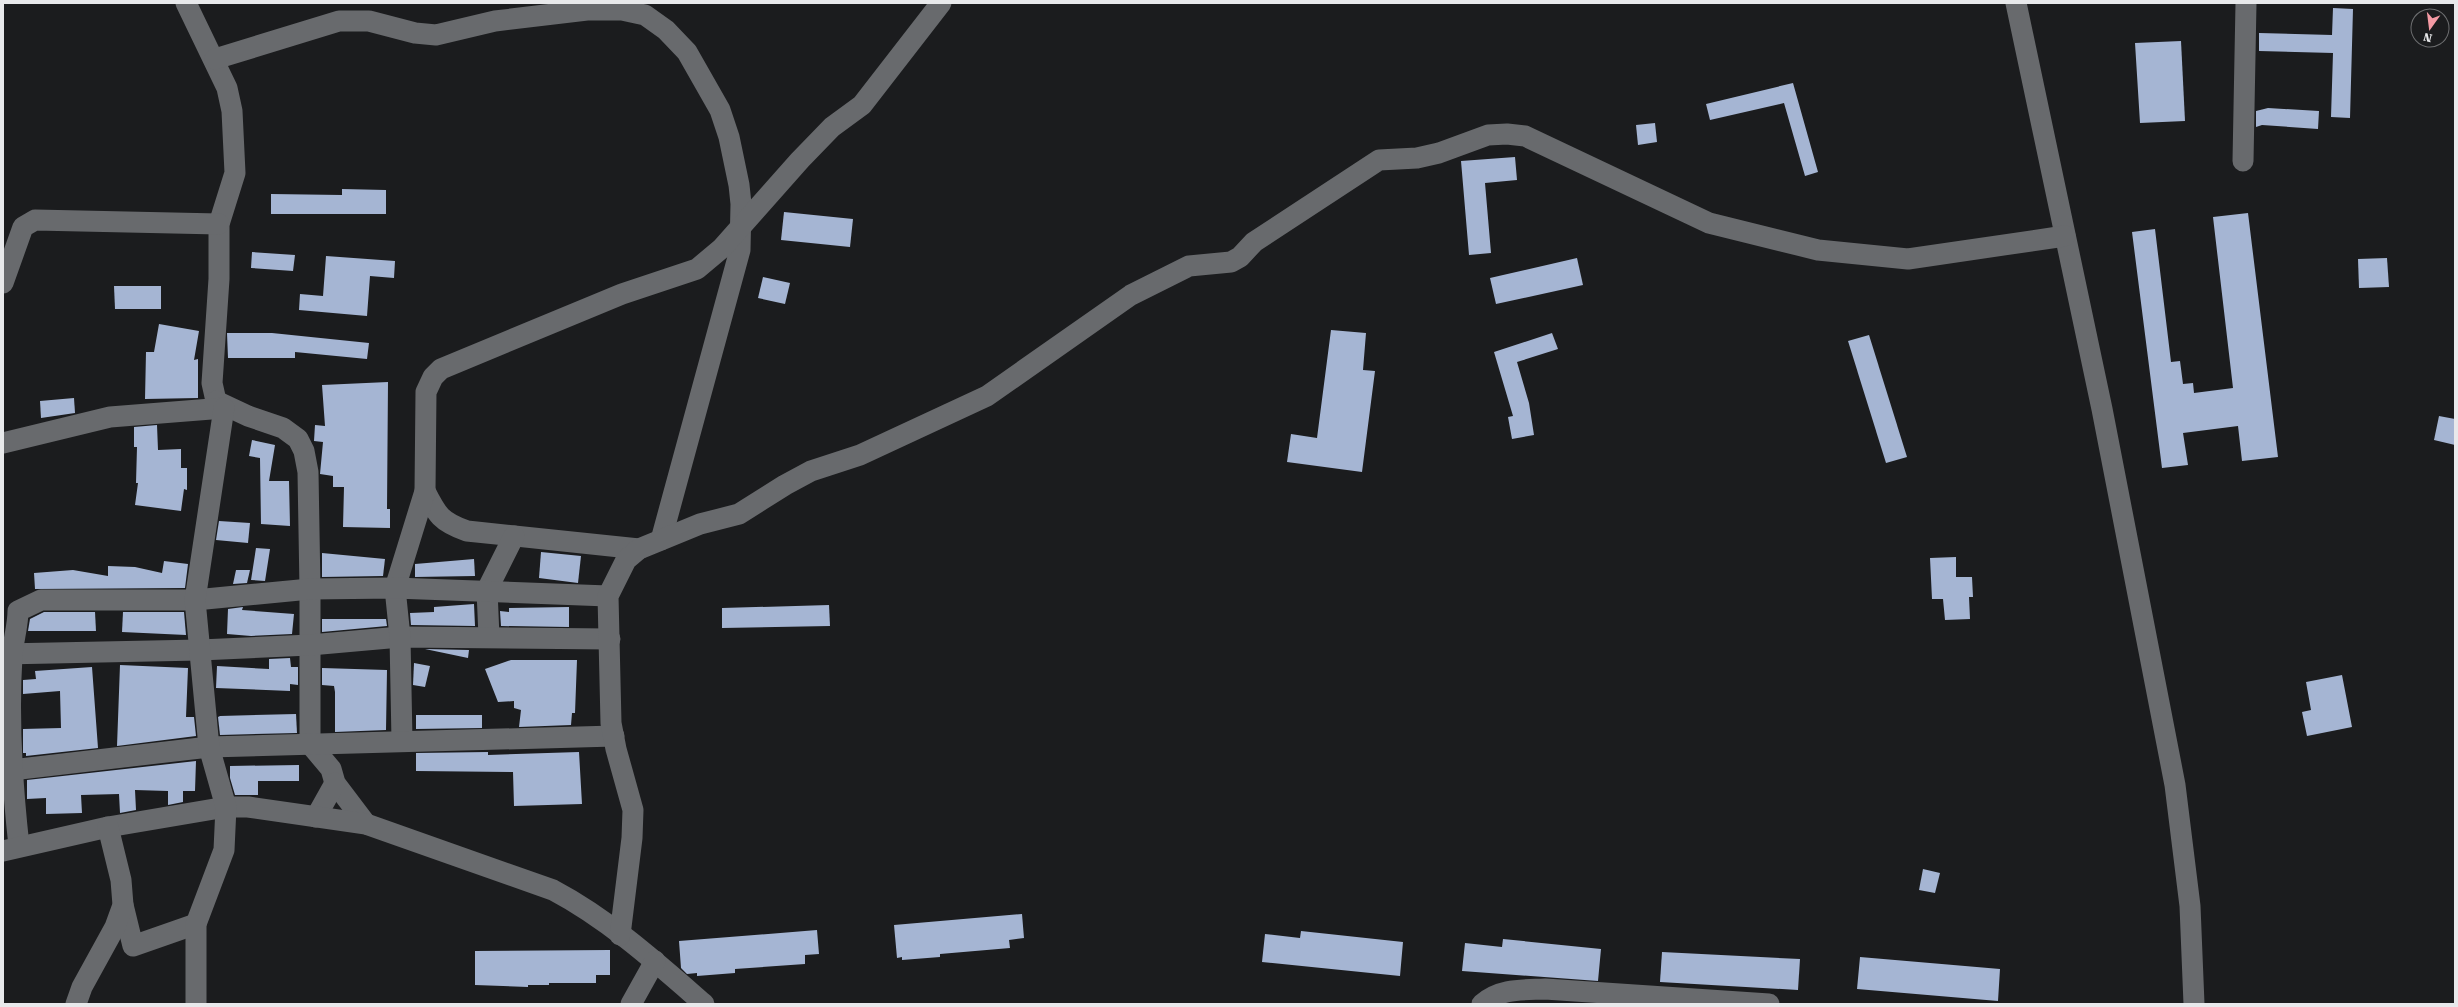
<svg xmlns="http://www.w3.org/2000/svg" width="2458" height="1007" viewBox="0 0 2458 1007" font-family="'Roboto Serif',serif">
  <style>
    .building { fill: #a5b5d3 }
    .lines { fill: none; stroke-linecap: round; stroke-linejoin: round }
    .minor { stroke: #686a6d; stroke-width: 21 }
  </style>
  <rect width="100%" height="100%" fill="#1b1c1e"/>
  <g class="building">
    <polygon points="2333,8 2353,9 2350,118 2331,117 2333,53 2259,51 2259,33 2332,35"/>
    <polygon points="2181,41 2185,121 2140,123 2135,43"/>
    <polygon points="1793,83 1818,172 1805,176 1784,103 1710,120 1706,104"/>
    <polygon points="2268,108 2319,111 2318,129 2262,125 2256,127 2256,111"/>
    <polygon points="1655,123 1657,142 1638,145 1636,125"/>
    <polygon points="1515,157 1517,180 1485,183 1491,253 1469,255 1461,161"/>
    <polygon points="342,189 386,190 386,214 271,214 271,194 342,195"/>
    <polygon points="784,212 853,219 850,247 781,240"/>
    <polygon points="2248,213 2278,457 2242,461 2238,426 2183,433 2188,465 2162,468 2132,232 2155,229 2171,362 2180,361 2183,384 2193,383 2194,393 2233,388 2213,217"/>
    <polygon points="252,252 295,255 293,271 251,268"/>
    <polygon points="326,256 395,261 394,278 370,276 367,316 299,310 300,294 323,296"/>
    <polygon points="1577,258 1583,285 1496,304 1490,278"/>
    <polygon points="2387,258 2389,287 2359,288 2358,259"/>
    <polygon points="763,277 790,283 785,304 758,298"/>
    <polygon points="114,286 161,286 161,309 115,309"/>
    <polygon points="159,324 199,331 194,360 198,359 198,398 145,399 146,352 154,352"/>
    <polygon points="1331,330 1366,333 1363,370 1375,371 1362,472 1287,462 1291,434 1317,438"/>
    <polygon points="227,333 272,333 369,343 367,359 295,352 295,358 228,358"/>
    <polygon points="1552,333 1558,349 1517,362 1529,403 1534,435 1512,439 1508,417 1513,416 1494,352"/>
    <polygon points="1869,335 1907,457 1886,463 1848,341"/>
    <polygon points="388,382 387,509 390,509 390,528 343,527 344,487 333,487 333,476 320,474 323,442 314,441 315,425 325,426 322,385"/>
    <polygon points="74,398 75,413 41,418 40,401"/>
    <polygon points="2439,416 2455,419 2455,445 2434,440"/>
    <polygon points="157,425 158,450 181,449 181,468 187,468 187,490 184,489 181,511 135,505 138,483 136,483 137,447 134,447 134,427"/>
    <polygon points="252,440 275,445 269,481 289,481 290,526 261,524 260,458 249,456"/>
    <polygon points="219,521 250,523 248,543 216,540"/>
    <polygon points="256,548 270,549 265,581 251,580"/>
    <polygon points="541,552 581,556 578,583 539,578"/>
    <polygon points="322,553 385,559 383,576 322,577"/>
    <polygon points="1956,557 1956,577 1972,577 1973,597 1969,597 1970,619 1945,620 1943,599 1932,599 1930,558"/>
    <polygon points="474,559 475,576 415,577 415,564"/>
    <polygon points="164,561 188,564 185,588 35,589 34,573 73,570 108,576 108,566 135,567 162,573"/>
    <polygon points="236,570 250,570 247,583 233,584"/>
    <polygon points="474,604 475,626 411,625 410,613 434,612 434,607"/>
    <polygon points="829,605 830,626 722,628 722,608"/>
    <polygon points="243,607 242,610 294,614 292,634 251,636 227,634 228,609"/>
    <polygon points="569,607 569,627 501,626 500,611 509,612 509,608"/>
    <polygon points="44,612 95,612 96,631 28,631 30,619"/>
    <polygon points="123,612 184,612 186,635 122,632"/>
    <polygon points="322,619 386,619 387,626 322,632"/>
    <polygon points="425,649 469,650 468,658"/>
    <polygon points="290,658 291,667 298,667 298,685 290,684 290,691 216,688 217,666 269,669 269,659"/>
    <polygon points="511,660 577,660 575,713 572,713 571,725 519,727 521,710 514,708 514,701 498,702 485,669"/>
    <polygon points="414,663 430,666 425,687 413,685"/>
    <polygon points="120,665 188,668 186,717 194,717 196,736 117,746"/>
    <polygon points="92,667 98,748 26,756 26,753 23,753 23,729 61,728 60,691 23,694 23,680 36,679 35,671"/>
    <polygon points="322,668 387,670 386,730 335,732 335,692 334,686 322,685"/>
    <polygon points="2342,675 2352,727 2307,736 2302,712 2311,710 2306,682"/>
    <polygon points="296,714 297,733 220,735 218,717 220,716"/>
    <polygon points="416,715 482,715 482,728 416,729"/>
    <polygon points="488,752 488,755 579,752 582,804 514,806 513,772 416,771 416,753"/>
    <polygon points="196,761 195,791 183,791 183,802 168,805 168,791 135,790 136,810 120,813 119,794 81,795 82,813 46,814 46,798 27,799 27,780"/>
    <polygon points="299,765 299,781 258,781 258,795 235,795 230,778 230,766"/>
    <polygon points="1923,869 1940,873 1935,893 1919,890"/>
    <polygon points="1022,914 1024,938 1009,940 1010,948 940,954 940,957 902,960 902,957 897,958 894,925"/>
    <polygon points="817,930 819,954 805,955 805,964 735,969 735,973 697,976 697,973 687,974 681,968 679,941"/>
    <polygon points="1301,931 1403,942 1400,976 1262,962 1265,934 1300,938"/>
    <polygon points="1503,939 1601,949 1598,981 1462,971 1465,943 1502,947"/>
    <polygon points="610,950 610,975 596,975 596,983 549,983 549,985 528,985 528,987 475,985 475,951"/>
    <polygon points="1662,952 1800,959 1798,990 1660,982"/>
    <polygon points="1860,957 2000,969 1998,1001 1857,989"/>
  </g>
  <g class="lines">
    <g class="minor">
      <polyline points="186,3 227,88 232,111 235,173 219,224 219,279 212,383 216,401 224,408"/>
      <polyline points="2016,3 2102,409 2175,785 2190,906 2194,1004"/>
      <polyline points="215,59 339,21 369,21 415,33 436,35 495,21 587,10 622,10 645,15 666,30 687,52 720,110 729,137 739,185 741,204 740,250 661,540"/>
      <polyline points="2243,161 2246,3"/>
      <polyline points="3,283 23,227 35,220 219,224"/>
      <polyline points="216,401 248,416 283,428 298,439 304,451 308,472 310,589 310,744 331,769 335,783 366,824"/>
      <polyline points="3,443 110,417 224,408"/>
      <path d="M425,491c12,24 16,31 42,40l172,18"/>
      <polyline points="489,637 487,590 514,536"/>
      <polyline points="3,654 200,650 310,645 400,637 610,639"/>
      <polyline points="402,741 400,637 395,588 425,491 426,392 433,377 441,369 622,294 697,269 722,248 800,160 832,127 862,105 941,3"/>
      <polyline points="3,771 209,747 614,736"/>
      <polyline points="316,817 335,783"/>
      <path d="M19,846c-7,-63 -11,-126 -7,-190 1,-15 6,-30 6,-45l23,-11h154l115,-11 85,-1 213,8"/>
      <path d="M3,851l105,-24 118,-20h22l118,17 187,66c55,29 104,73 151,114"/>
      <polyline points="123,905 133,946 196,924"/>
      <polyline points="620,935 632,838 633,810 616,749 611,723 608,596 626,560 639,549 661,540 700,524 739,514 785,485 811,471 860,455 987,396 1131,295 1189,266 1231,262 1240,257 1254,242 1379,160 1417,158 1439,153 1488,135 1507,134 1525,136 1709,223 1818,250 1908,259 2065,236"/>
      <polyline points="76,1004 82,987 115,927 123,905 121,880 108,827"/>
      <polyline points="196,1004 196,924 224,850 226,807 209,747 195,600 224,408"/>
      <polyline points="631,1004 655,961"/>
      <path d="M1482,1004c18,-16 41,-14 63,-15l224,15"/>
    </g>
  </g>
  <rect width="2458" height="1007" fill="none" stroke="#e8e9eb" stroke-width="8"/>
  <g transform="translate(2430 28) rotate(194)"><circle r="19" fill="#1b1c1e" stroke="#6d6e70"/>
  <path d="M0-3L7 15L0 10L-7 15Z" fill="#f49aa4"/>
  <text y="-6" font-size="11" font-weight="bold" text-anchor="middle" fill="#e8e9eb">N</text>
  </g>
</svg>
